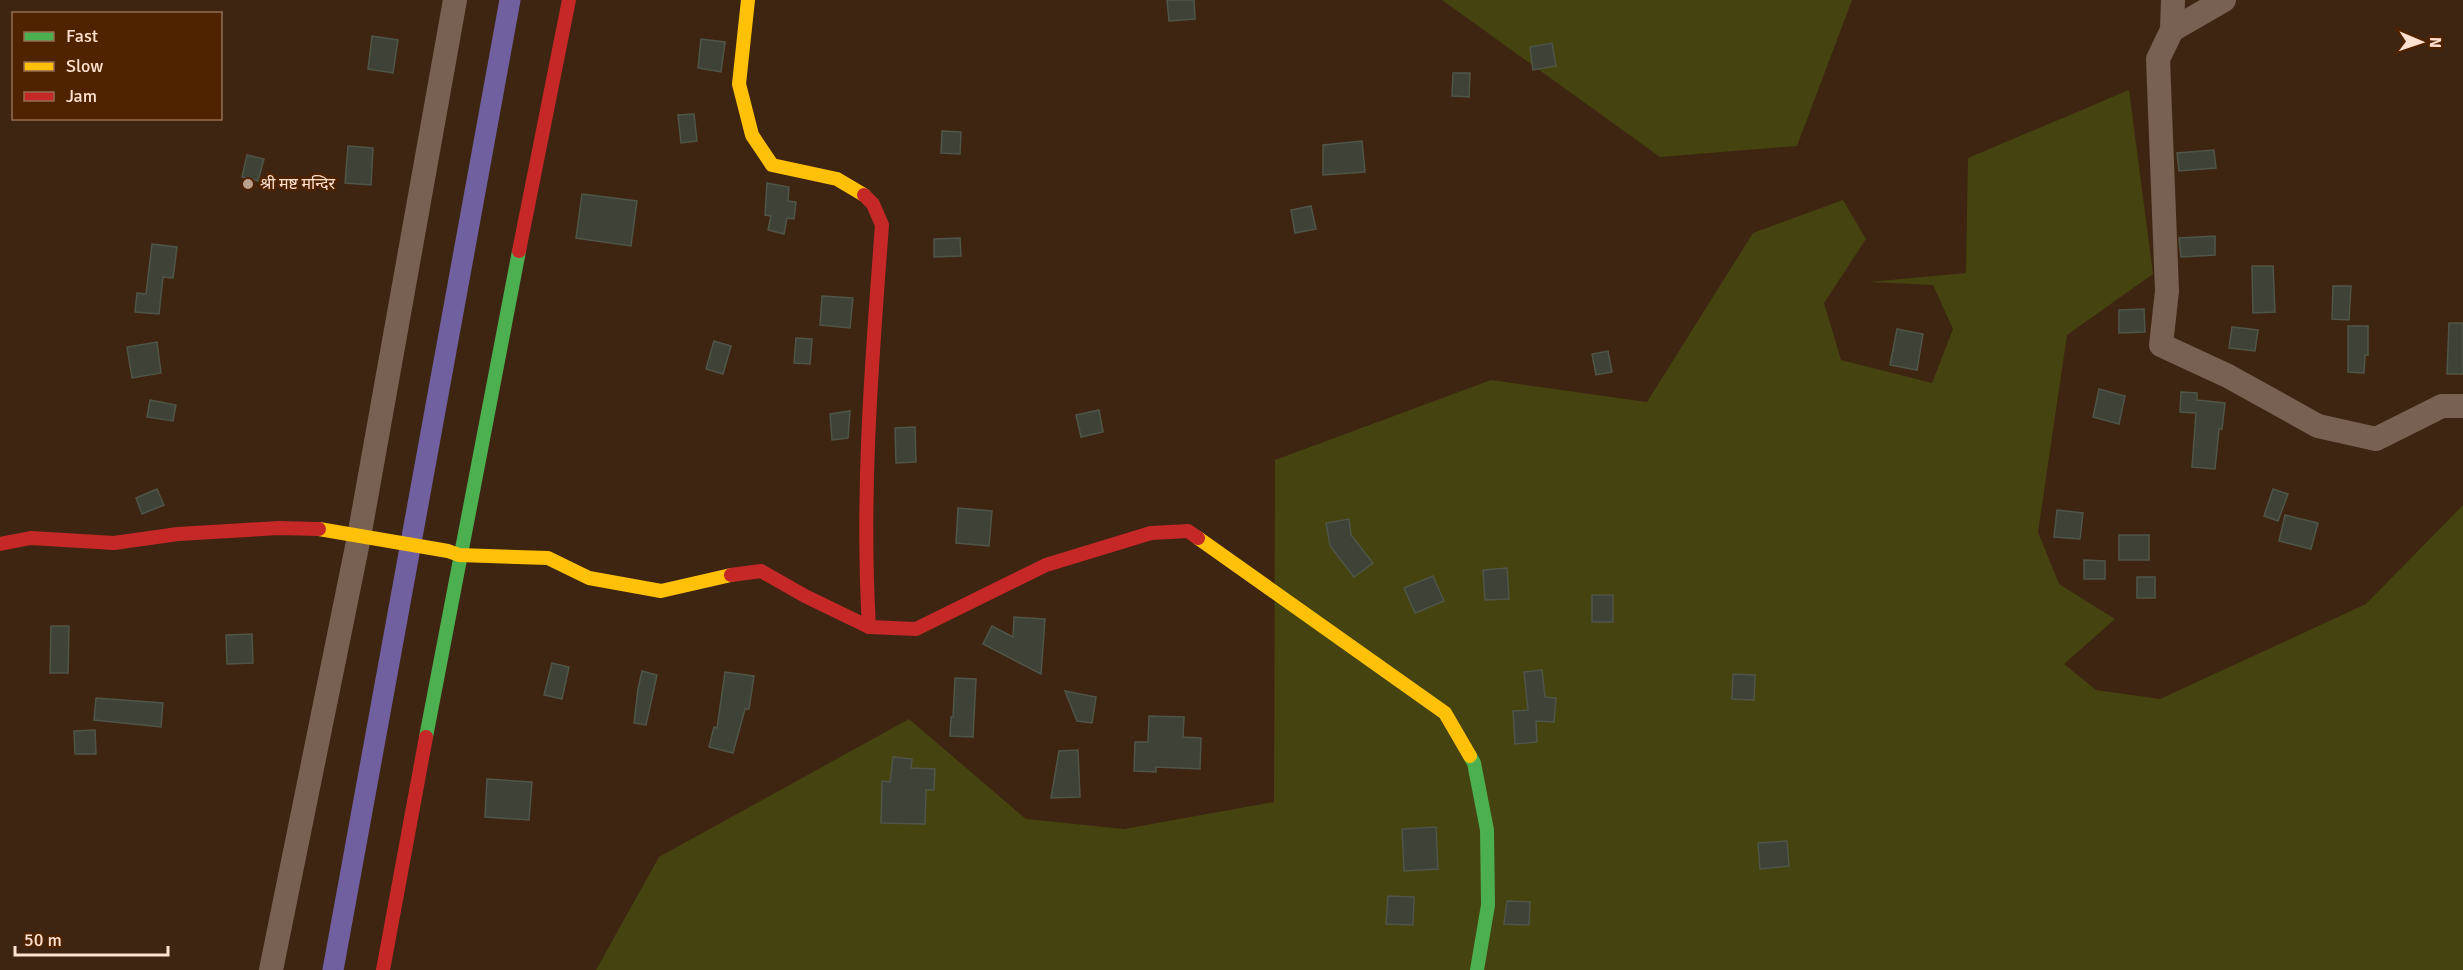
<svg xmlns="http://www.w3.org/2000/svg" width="2463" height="970" viewBox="0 0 2463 970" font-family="Signika,'Noto Sans Devanagari',sans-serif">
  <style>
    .green { fill: #45430f }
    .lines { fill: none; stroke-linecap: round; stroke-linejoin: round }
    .canal { stroke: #70609f; stroke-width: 21 }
    .building { fill: #3f4337; stroke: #4f5548; stroke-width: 1.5 }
    .street { stroke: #786153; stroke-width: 24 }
    .fast { stroke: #4caf50; stroke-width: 14 }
    .slow { stroke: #ffc107; stroke-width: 14 }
    .jam { stroke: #c62828; stroke-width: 14 }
    .poi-dot { fill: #bb9f8e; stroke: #4f2200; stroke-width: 2 }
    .labels { text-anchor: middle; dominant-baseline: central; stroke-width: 5; stroke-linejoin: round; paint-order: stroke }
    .poi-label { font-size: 16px; fill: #ffe1d0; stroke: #4f2200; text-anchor: start }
  </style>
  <rect width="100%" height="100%" fill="#3d2512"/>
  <g class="green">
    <polygon points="1442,0 1852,0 1797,146 1660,157"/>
    <polygon points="2129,90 2153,274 2067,335 2038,532 2059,584 2115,619 2064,664 2096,690 2160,699 2366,604 2463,505 2463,970 596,970 659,857 909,719 1026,819 1124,829 1274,802 1275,460 1491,380 1647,402 1753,233 1843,200 1866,239 1824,303 1841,360 1932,383 1953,329 1933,285 1869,282 1966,273 1968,158"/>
  </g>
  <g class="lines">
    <polyline class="canal" points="333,970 510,0"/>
  </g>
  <g class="building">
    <polygon points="1167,0 1194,0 1195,19 1169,21"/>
    <polygon points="372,36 398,40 393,73 368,69"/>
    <polygon points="701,39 725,42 721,72 698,68"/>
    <polygon points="1552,43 1556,66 1533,70 1530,47"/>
    <polygon points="1453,73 1470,73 1469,97 1452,96"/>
    <polygon points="694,114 697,141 681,143 678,115"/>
    <polygon points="942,131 961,132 960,154 941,153"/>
    <polygon points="1362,141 1365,172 1323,175 1323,145"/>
    <polygon points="348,146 373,148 371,185 345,183"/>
    <polygon points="2214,150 2216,168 2179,171 2177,153"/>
    <polygon points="247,155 264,159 258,181 242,177"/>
    <polygon points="767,183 789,187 788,201 796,202 794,219 787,218 784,234 768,230 771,216 765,215"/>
    <polygon points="582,194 637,201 631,246 576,238"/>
    <polygon points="1311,206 1316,229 1295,233 1291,210"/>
    <polygon points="2215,236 2215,255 2181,257 2179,238"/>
    <polygon points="960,238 961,256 934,257 934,239"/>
    <polygon points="152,244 177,247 173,278 163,277 159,314 135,312 137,293 146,294"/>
    <polygon points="2252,266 2273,266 2275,312 2253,313"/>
    <polygon points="2333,286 2351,286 2349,320 2332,319"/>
    <polygon points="822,296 853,298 850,328 820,325"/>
    <polygon points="2144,309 2145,332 2119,333 2119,310"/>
    <polygon points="2449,323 2463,323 2463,374 2447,374"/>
    <polygon points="2348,326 2368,326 2368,355 2365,355 2364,373 2348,372"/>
    <polygon points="2232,327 2258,330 2255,351 2229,348"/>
    <polygon points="1897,329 1923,334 1917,370 1890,365"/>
    <polygon points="796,338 812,339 810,364 794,363"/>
    <polygon points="714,341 731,346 723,374 706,369"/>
    <polygon points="157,342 161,373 132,378 127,347"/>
    <polygon points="1608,351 1612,372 1596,375 1592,354"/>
    <polygon points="2099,389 2125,396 2119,424 2093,417"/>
    <polygon points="2181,392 2197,393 2197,400 2225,403 2222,429 2219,429 2215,469 2192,467 2196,413 2180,412"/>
    <polygon points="150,400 176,405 173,421 147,417"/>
    <polygon points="1099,410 1103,432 1081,437 1076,415"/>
    <polygon points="850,411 848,438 832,440 830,414"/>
    <polygon points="915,427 916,462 896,463 895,428"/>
    <polygon points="157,489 164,505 142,514 136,498"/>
    <polygon points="2273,489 2288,494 2278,521 2264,516"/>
    <polygon points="958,508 992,511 989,546 956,543"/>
    <polygon points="2057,510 2083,513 2080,539 2054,537"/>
    <polygon points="2285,515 2318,523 2311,549 2279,541"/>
    <polygon points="1349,519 1351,535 1373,563 1354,577 1330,546 1326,523"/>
    <rect x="2119" y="535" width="30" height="25"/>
    <polygon points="2084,560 2105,561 2105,579 2084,579"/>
    <polygon points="1507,568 1509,599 1485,600 1483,570"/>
    <polygon points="1433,576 1444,601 1415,613 1404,588"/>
    <rect x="2137" y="577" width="18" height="21"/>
    <rect x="1592" y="595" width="21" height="27"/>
    <polygon points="1014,617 1045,619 1041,674 983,644 992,626 1013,637"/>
    <polygon points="51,626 69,626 68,673 50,673"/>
    <polygon points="252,634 253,663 227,664 226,635"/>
    <polygon points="552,663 569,667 562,699 544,695"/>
    <polygon points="1542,670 1545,697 1556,698 1554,722 1536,721 1537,742 1515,744 1513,711 1528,710 1524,672"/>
    <polygon points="642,671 657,675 646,725 634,723 638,689"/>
    <polygon points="725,672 754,676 749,709 745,709 733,753 709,747 714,727 717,728"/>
    <polygon points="1733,674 1755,675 1754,700 1732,699"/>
    <polygon points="955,678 976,679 973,737 950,736 951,717 953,717"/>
    <polygon points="1065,691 1096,697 1092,723 1077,721"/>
    <polygon points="96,698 163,703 161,727 94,720"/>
    <polygon points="1149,716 1184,717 1183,737 1201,738 1200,769 1156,767 1156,772 1134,771 1135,742 1148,742"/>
    <polygon points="95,730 96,754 75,754 74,731"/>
    <polygon points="1078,750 1080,797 1051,798 1059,751"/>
    <polygon points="893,757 912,759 911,768 935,769 934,790 926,790 925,824 881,823 882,781 890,782"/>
    <polygon points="487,779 532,782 529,820 485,817"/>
    <polygon points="1436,827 1438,869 1404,871 1402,829"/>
    <polygon points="1787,841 1789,866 1760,869 1758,843"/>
    <polygon points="1388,896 1414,897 1413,925 1386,924"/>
    <polygon points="1507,901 1530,902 1529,925 1504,924"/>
  </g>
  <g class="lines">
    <g class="street">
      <polyline points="2173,0 2172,30 2158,59 2167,291 2161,345 2228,376 2318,426 2376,439 2442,406 2463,406"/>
      <polyline points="2172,30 2224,0"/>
      <polyline points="271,970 359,537 455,0"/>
    </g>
    <g class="fast">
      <polyline points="426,737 519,251"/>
      <polyline points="1470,756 1474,763 1487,830 1488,905 1477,970"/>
    </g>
    <g class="slow">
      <polyline points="748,0 739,84 752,135 772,165 837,179 864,195"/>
      <polyline points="319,529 448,551 459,555 548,558 589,578 661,591 731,575"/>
      <polyline points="1198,538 1445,713 1470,756"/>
    </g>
    <g class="jam">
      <path d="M864,195l9,9 9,21c-10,134 -21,267 -13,402"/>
      <polyline points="519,251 569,0"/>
      <polyline points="0,544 31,538 114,543 178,534 279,528 319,529"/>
      <polyline points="731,575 761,571 805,596 869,627 916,629 1046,565 1151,533 1188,531 1198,538"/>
      <polyline points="383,970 426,737"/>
    </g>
  </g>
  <circle class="poi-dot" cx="248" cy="184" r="6"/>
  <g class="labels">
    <g class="poi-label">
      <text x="260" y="184">श्री मष्ट मन्दिर</text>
    </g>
  </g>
  <rect x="12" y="12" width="210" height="108" fill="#4f2200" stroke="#956e53" stroke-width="1.5"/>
  <rect x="24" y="32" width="30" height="9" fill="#4caf50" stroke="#956e53" stroke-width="1.5"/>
  <text x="66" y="42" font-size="18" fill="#ffe1d0">Fast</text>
  <rect x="24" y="62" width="30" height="9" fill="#ffc107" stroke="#956e53" stroke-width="1.5"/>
  <text x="66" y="72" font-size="18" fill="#ffe1d0">Slow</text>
  <rect x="24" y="92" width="30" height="9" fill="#c62828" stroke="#956e53" stroke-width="1.5"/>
  <text x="66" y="102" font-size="18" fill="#ffe1d0">Jam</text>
  <g transform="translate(2421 42) rotate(92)" stroke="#4f2200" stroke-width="4.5" paint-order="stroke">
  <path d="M0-4.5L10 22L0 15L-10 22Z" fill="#ffe1d0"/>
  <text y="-9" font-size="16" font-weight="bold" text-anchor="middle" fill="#ffe1d0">N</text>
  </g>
  <path d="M15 946v9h153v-9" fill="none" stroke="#ffe1d0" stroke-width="3"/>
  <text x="24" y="946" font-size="18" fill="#ffe1d0" stroke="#4f2200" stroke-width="4.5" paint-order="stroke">50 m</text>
</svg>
